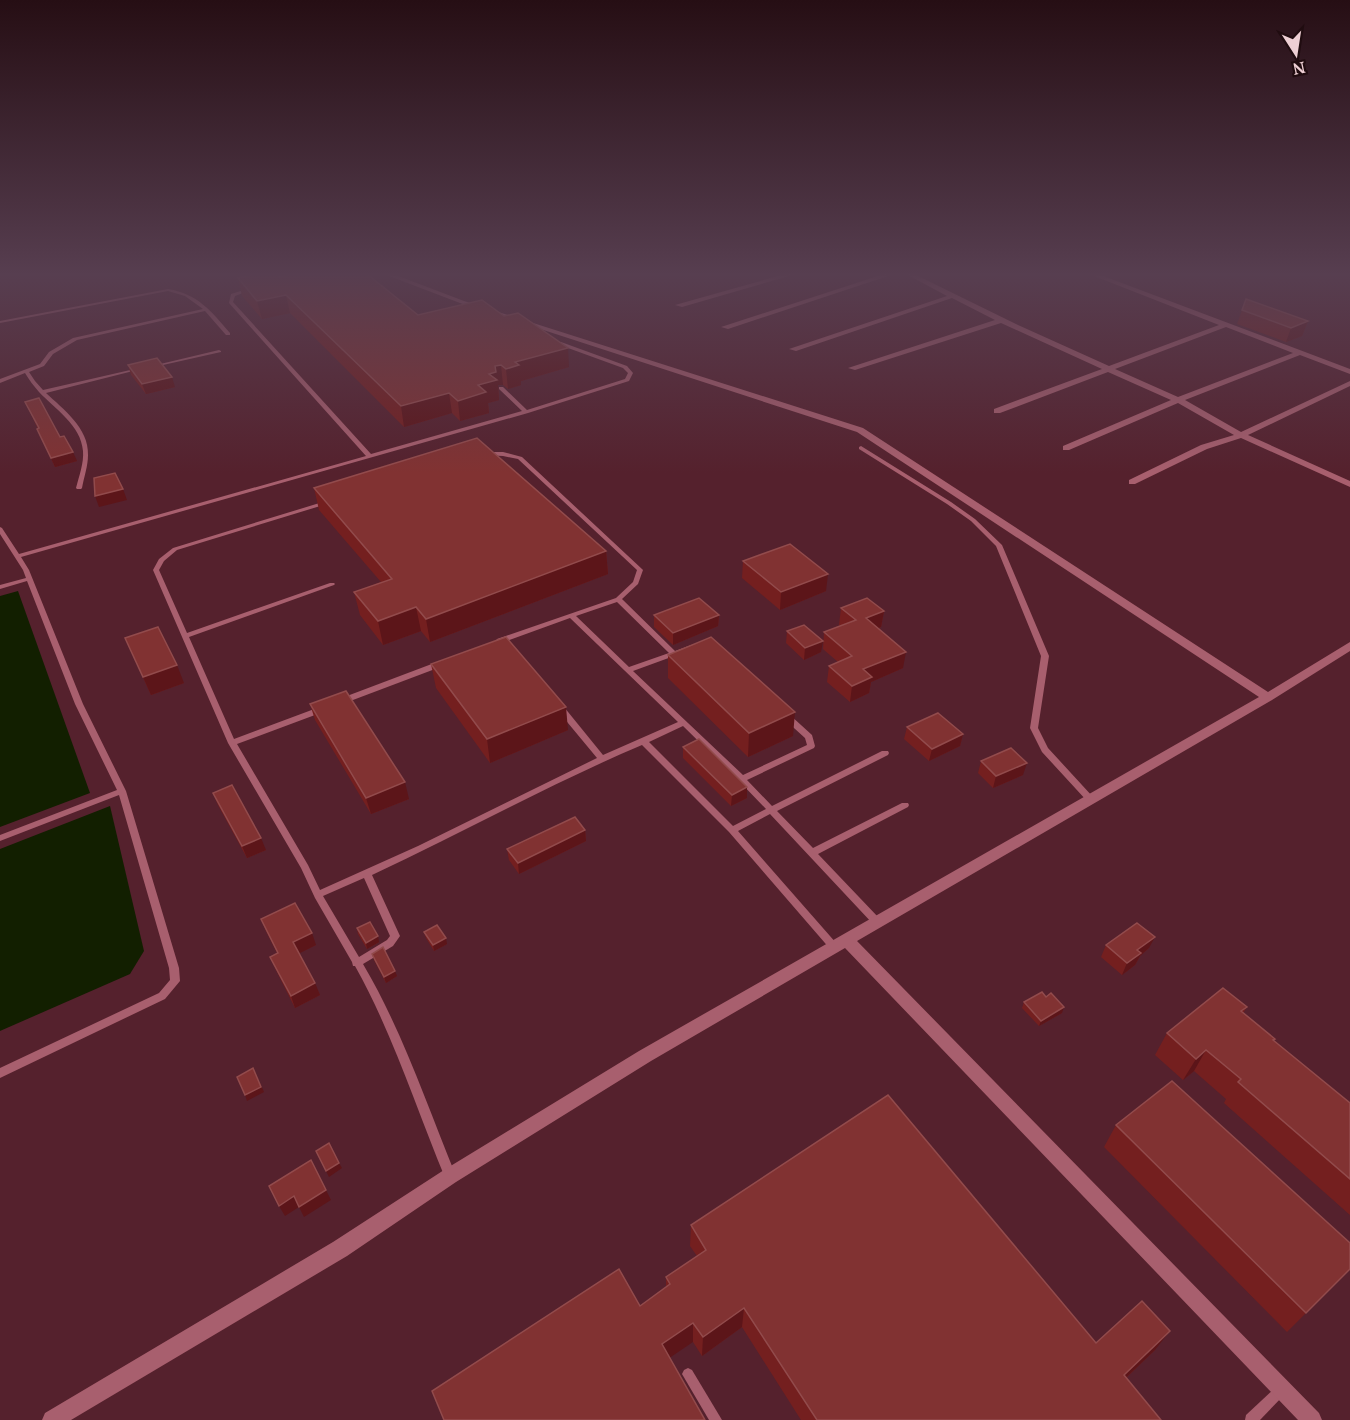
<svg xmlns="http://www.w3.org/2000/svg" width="1350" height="1420" viewBox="0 0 1350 1420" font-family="'PT Serif',serif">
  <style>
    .built { fill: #55212d }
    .water { fill: #121f00 }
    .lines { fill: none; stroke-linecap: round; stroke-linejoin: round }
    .service { fill: #a85f6e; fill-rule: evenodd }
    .minor { fill: #a85f6e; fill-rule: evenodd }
    .wall { fill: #741f1f }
    .shaded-wall { fill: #5c1519 }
    .building { fill: #813232; stroke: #924b4c; stroke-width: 1.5 }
  </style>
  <rect width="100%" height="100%" fill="#461924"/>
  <rect class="built" x="0" y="274" width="1350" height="1146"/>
  <g class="water">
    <polygon points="18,591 90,793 0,827 0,596"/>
    <polygon points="110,806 144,951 130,974 0,1031 0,849"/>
  </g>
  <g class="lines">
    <g class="service">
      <path d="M168,289c30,5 43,22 62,44v2h-4l-21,-24 -128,29 -24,14 -9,12 -15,6 6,9 8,9 96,-22 2,1 -95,24c17,16 43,35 42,62 0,11 -4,22 -6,33l-1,1h-4l-1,-1c3,-12 8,-25 7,-37 -2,-26 -28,-42 -44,-59 -5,-6 -10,-12 -14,-19l-25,10v-4l40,-15 9,-12 24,-14 130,-29 -18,-13 -17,-5 -168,32v-2z"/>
      <polygon points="247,289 251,290 235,296 233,302 371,454 522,411 499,389 499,387 503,387 527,410 625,379 628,373 623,368 557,344 557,342 561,342 627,366 633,373 629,381 528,413 21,557 29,570 83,704 126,791 179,968 180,981 165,999 0,1078 0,1068 159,993 170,980 169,968 119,795 0,841 0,835 117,790 75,704 27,581 0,589 0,585 26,578 23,570 0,534 0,527 2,528 19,554 366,456 229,303 231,294"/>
      <polygon points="219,350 221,351 221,352 154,367 152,366"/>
      <polygon points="861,446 951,502 975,519 1002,545 1049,656 1038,728 1048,748 1093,797 1094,799 1093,801 1087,801 1042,752 1030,728 1041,656 996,546 971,521 947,504 859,449 859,447"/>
      <path d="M485,452h18l19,5 120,112 1,1 -5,14 -16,15 53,52 19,-7 4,2 -2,2 -63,23 110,104 64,-30 -2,-7 -21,-19 -1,-2 1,-2h6l22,20 3,11 -1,2 -67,32 25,26 110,-55h6l1,2 -1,2 -111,56 36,37 89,-45h6l1,2 -1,2 -90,47 61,64 2,3 -2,3 -3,1 -3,-1 -103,-110 -32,17 99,113 2,3 -2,3 -3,1 -3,-1 -102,-118 -87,-87c-92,39 -180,88 -270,130l28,61 -7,10 -30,18c39,66 64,141 93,212l-2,4 -4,1 -4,-1c-30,-72 -53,-146 -91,-214h-2l-1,-4 -37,-64 -14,-30 -73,-125 -75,-173 6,-11 14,-11 153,-47 2,-1 3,2 -1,1 -153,47 -13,11 -5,9 28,63 143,-50h4l1,1 -1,1 -145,52 45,102 83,-31 3,-1 4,3 -1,2 -86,32 71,121 12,25 98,-44 179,-88 -39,-47 -1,-2 1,-2h6l39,48 75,-33 -108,-104 -69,25h-4l-1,-2 1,-2 119,-41 17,-16 4,-12 -119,-111 -15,-3 -20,-1 -1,-1zM617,602l52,51 -40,14 -53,-51zM683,726l56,55 27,28 -33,17 -84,-84zM364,878l26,58 -3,4 -28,17 -36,-61z"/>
      <polygon points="437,662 440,662 444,664 443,666 345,703 342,703 338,701 339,699"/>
      <polygon points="688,1368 692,1370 722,1420 709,1420 682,1374 684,1370"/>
      <polygon points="1281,1384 1285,1386 1287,1390 1285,1394 1260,1420 1245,1420 1246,1415 1277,1386"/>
    </g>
    <g class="minor">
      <polygon points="384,274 393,274 464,301 863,428 1268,692 1350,642 1350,651 1272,700 857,941 1319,1413 1322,1420 1298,1420 845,948 651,1061 456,1182 347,1256 71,1420 42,1420 45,1413 333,1242 444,1170 639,1051 1259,697 857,432 460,303"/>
      <polygon points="785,274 796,274 682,307 675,305"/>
      <polygon points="884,274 894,274 728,329 721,327"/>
      <path d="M906,274h8l104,51 91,41 110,-41 -130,-51h9l252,95v5l-50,-19 -115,45 56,32 109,-51v5l-102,49 102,46v6l-109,-49 -34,11 -72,35h-6v-4l72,-35 33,-10 -56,-32 -109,47h-6v-4l108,-46 -63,-28 -108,41h-6v-4l108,-40 -101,-46 -146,47 -7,-2 147,-48 -43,-22 -156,53 -7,-2 158,-53zM1226,327l67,26 -115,44 -63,-28z"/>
    </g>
  </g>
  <g class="wall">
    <polygon points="279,277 418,315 569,367 521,381 521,385 508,389 503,385 498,385 499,400 488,403 489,413 460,421 452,413 404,427 290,313 262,319 242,296 238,278"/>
    <polygon points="1246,299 1308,321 1302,336 1286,342 1237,324"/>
    <polygon points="128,365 175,387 146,394 131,375"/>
    <polygon points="25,402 60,437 77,461 55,467 41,438 37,429 38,429"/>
    <polygon points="314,488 606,551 608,574 430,642 421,631 383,645 360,615 354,592 381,582 319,510"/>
    <polygon points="743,561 826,591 780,610 742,578"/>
    <polygon points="841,608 884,611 881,627 878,629 903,668 871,682 869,693 850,702 827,682 829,666 838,662 823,649 824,632 841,626 839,625"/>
    <polygon points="654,615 719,615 718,626 673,645 654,627"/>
    <polygon points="787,631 821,652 804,660 786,643"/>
    <polygon points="125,638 184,683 151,695"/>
    <polygon points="668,655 793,736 748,757 668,678"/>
    <polygon points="431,664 568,730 490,763 436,688"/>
    <polygon points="310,704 409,799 371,814 315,720"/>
    <polygon points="907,727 963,734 960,746 929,761 904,739"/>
    <polygon points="683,747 747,798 731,806 683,758"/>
    <polygon points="981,761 1023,775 993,788 978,773"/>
    <polygon points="213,793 266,850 247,858 218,805"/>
    <polygon points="585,830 586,841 519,874 509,860 507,849"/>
    <polygon points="261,919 316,945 299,953 320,995 295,1008 275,968 270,957 277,953 266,931"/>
    <polygon points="357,928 379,942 367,949 358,934"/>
    <polygon points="424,932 447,944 434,951 426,938"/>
    <polygon points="1106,945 1149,948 1140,956 1135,965 1122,975 1101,957"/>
    <polygon points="372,954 397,976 386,983 374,960"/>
    <polygon points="1024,1002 1062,1013 1039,1026 1022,1008"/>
    <polygon points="1247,1007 1243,1013 1274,1041 1350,1103 1350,1215 1224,1103 1226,1099 1194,1071 1183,1080 1155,1055 1167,1033"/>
    <polygon points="1116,1125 1350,1269 1287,1332 1104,1147"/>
    <polygon points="691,1225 1096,1343 1155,1350 1126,1378 1161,1420 801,1420 742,1327 702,1356 693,1342 640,1306 666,1288 666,1277 697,1256 690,1246"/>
  </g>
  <g class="shaded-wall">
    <polygon points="286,295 290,313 262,319 257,301"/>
    <polygon points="1308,321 1302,336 1286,342 1291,328"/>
    <polygon points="568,348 569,367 521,381 521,385 508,389 506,369 515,362"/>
    <polygon points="501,365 503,385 498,385 499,400 488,403 489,413 460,421 458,401 478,385 489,374 495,366"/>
    <polygon points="172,377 175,387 146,394 142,384"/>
    <polygon points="449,393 452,413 404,427 401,406"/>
    <polygon points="73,452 77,461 55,467 51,458"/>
    <polygon points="123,489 127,500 99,507 95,496"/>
    <polygon points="606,551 608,574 430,642 426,619"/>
    <polygon points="828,574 826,591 780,610 781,592"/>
    <polygon points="416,607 421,631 383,645 378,621"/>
    <polygon points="884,611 881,627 863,635 866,618"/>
    <polygon points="719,615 718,626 673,645 673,633"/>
    <polygon points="823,641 821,652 804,660 805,648"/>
    <polygon points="906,652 903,668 871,682 869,693 850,702 852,686 863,669"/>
    <polygon points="177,665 184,683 151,695 143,677"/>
    <polygon points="566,707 568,730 490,763 487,739"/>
    <polygon points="795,712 793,736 748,757 749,733"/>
    <polygon points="963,734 960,746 929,761 932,749"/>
    <polygon points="1027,763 1023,775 993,788 996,776"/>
    <polygon points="405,782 409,799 371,814 366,798"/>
    <polygon points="747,787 747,798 731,806 732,795"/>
    <polygon points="585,830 586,841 519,874 518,863"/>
    <polygon points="261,838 266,850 247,858 242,846"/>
    <polygon points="312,933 316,945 298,954 293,942"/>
    <polygon points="378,936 379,942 367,949 366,943"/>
    <polygon points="1155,937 1149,948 1140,956 1135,965 1122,975 1127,963 1137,950"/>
    <polygon points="446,938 447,944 434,951 433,945"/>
    <polygon points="395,971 397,976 386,983 384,977"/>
    <polygon points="315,983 320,995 295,1008 291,996"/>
    <polygon points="1064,1007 1062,1013 1039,1026 1041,1021"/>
    <polygon points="1206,1050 1194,1071 1183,1080 1196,1059"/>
    <polygon points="253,1068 264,1092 247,1101 245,1095"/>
    <polygon points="339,1163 342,1168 329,1177 326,1171"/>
    <polygon points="326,1190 331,1200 304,1217 299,1207 285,1216 279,1206 294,1196"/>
    <polygon points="744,1308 742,1327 702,1356 703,1337"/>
    <polygon points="693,1323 693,1342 662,1363 662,1344"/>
    <polygon points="1170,1331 1155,1350 1110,1393 1124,1375"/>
  </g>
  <g class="building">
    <polygon points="255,274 276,274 279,277 292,274 367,274 418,315 482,300 504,316 518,313 568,348 515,362 519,365 506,369 501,365 495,366 496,372 489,374 497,380 478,385 486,392 458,401 449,393 401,406 286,295 257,301 238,278"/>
    <polygon points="1246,299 1308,321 1291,328 1242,310"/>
    <polygon points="157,358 172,377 142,384 128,365"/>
    <polygon points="39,398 60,437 64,436 73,452 51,458 37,429 39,428 25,402"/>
    <polygon points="477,438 606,551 426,619 416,607 378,621 354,592 392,579 314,488"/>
    <polygon points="115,473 123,489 95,496 94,478"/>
    <polygon points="790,544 828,574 781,592 743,561"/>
    <polygon points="699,598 719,615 673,633 654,615"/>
    <polygon points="867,598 884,611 866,618 906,652 863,669 872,677 852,686 829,666 852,656 824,632 856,620 841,608"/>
    <polygon points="804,625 823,641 805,648 787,631"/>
    <polygon points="158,627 177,665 143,677 125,638"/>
    <polygon points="506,637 566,707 487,739 431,664"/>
    <polygon points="711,637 795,712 749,733 668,655"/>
    <polygon points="346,691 405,782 366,798 310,704"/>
    <polygon points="938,713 963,734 932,749 907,727"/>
    <polygon points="699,739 747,787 732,795 683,747"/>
    <polygon points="1011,748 1027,763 996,776 981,761"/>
    <polygon points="232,785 261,838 242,846 213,793"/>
    <polygon points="575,817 585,830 518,863 507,849"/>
    <polygon points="295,903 312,933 293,942 315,983 291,996 270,957 278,953 261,919"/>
    <polygon points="370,922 378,936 366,943 357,928"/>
    <polygon points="1137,923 1155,937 1137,950 1141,953 1127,963 1106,945"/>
    <polygon points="437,925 446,938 433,945 424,932"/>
    <polygon points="383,947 395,971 384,977 372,954"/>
    <polygon points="1223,988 1247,1007 1241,1011 1275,1039 1273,1040 1350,1103 1350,1179 1238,1082 1241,1079 1206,1050 1196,1059 1167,1033"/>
    <polygon points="1042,992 1046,997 1051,993 1064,1007 1041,1021 1024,1002"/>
    <polygon points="253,1068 261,1087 245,1095 237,1077"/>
    <polygon points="1172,1081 1350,1243 1350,1269 1306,1313 1116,1125"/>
    <polygon points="888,1095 1096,1343 1142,1301 1170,1331 1124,1375 1161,1420 817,1420 744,1308 703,1337 693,1323 662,1344 705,1420 444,1420 432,1391 619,1269 640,1306 670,1284 666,1277 706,1250 691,1225"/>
    <polygon points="329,1143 339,1163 326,1171 316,1151"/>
    <polygon points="311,1160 326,1190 299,1207 294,1196 279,1206 269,1186"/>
  </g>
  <linearGradient id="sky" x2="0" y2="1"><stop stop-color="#260e14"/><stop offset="0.58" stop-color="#573e50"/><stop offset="1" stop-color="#573e50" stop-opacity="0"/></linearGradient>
  <rect width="1350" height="473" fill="url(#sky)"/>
  <g transform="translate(1296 54) rotate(168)" stroke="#200c10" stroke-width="4.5" paint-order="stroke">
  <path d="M0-4.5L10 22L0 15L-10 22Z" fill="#eecfd4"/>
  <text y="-9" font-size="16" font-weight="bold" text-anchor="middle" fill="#eecfd4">N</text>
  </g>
</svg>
